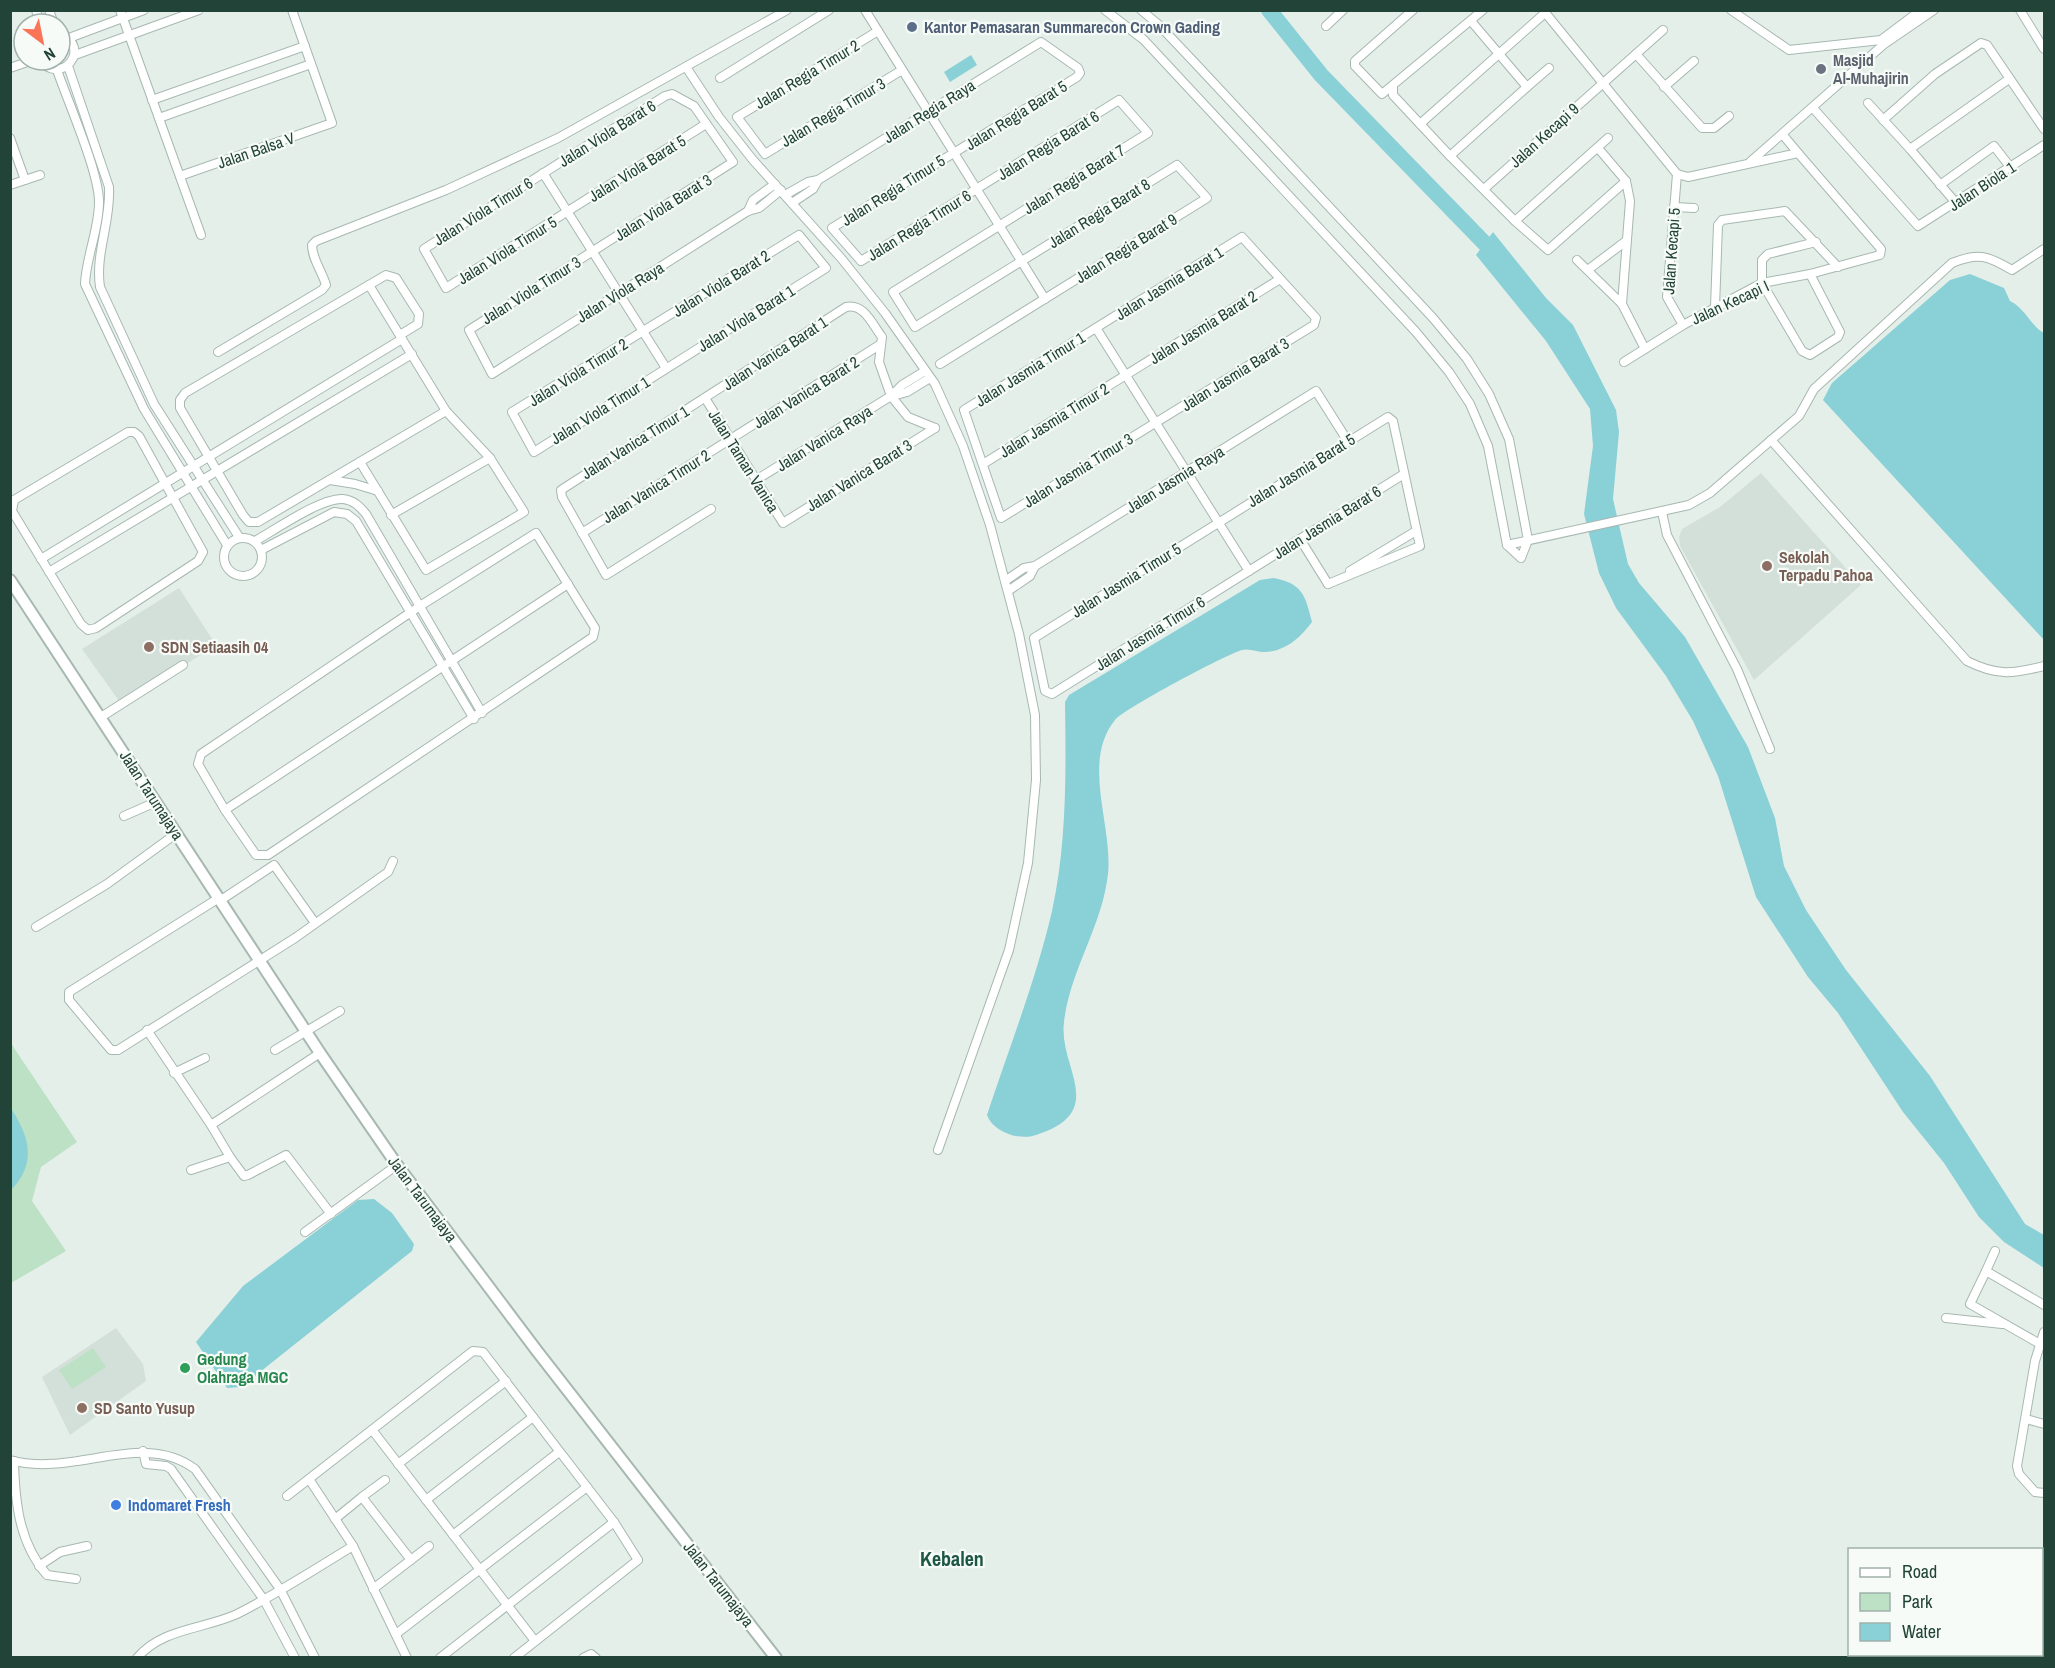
<svg xmlns="http://www.w3.org/2000/svg" width="2055" height="1668" viewBox="0 0 2055 1668" font-family="'Archivo Narrow',sans-serif">
  <style>
    .built { fill: #d3dfd9 }
    .green { fill: #bde1c4 }
    .water { fill: #8ad0d7 }
    .lines { fill: none; stroke-linecap: round; stroke-linejoin: round }
    .river { stroke: #8ad0d7; stroke-width: 16 }
    .minor-casing { stroke: #a7b8b1; stroke-width: 10 }
    .tertiary-casing { stroke: #a7b8b1; stroke-width: 14 }
    .minor { stroke: #fff; stroke-width: 8 }
    .tertiary { stroke: #fff; stroke-width: 10 }
    .service-dot { fill: #5c6f8a; stroke: #f6fbf8; stroke-width: 2 }
    .worship-dot { fill: #6b7280; stroke: #f6fbf8; stroke-width: 2 }
    .education-dot { fill: #8d6e63; stroke: #f6fbf8; stroke-width: 2 }
    .leisure-dot { fill: #2e9e5b; stroke: #f6fbf8; stroke-width: 2 }
    .shop-dot { fill: #3f7fe0; stroke: #f6fbf8; stroke-width: 2 }
    .labels { text-anchor: middle; dominant-baseline: central; stroke-width: 4.5; stroke-linejoin: round; paint-order: stroke }
    .service-label { font-size: 16px; font-weight: bold; fill: #4e5e75; stroke: #f6fbf8; text-anchor: start }
    .worship-label { font-size: 16px; font-weight: bold; fill: #5b616d; stroke: #f6fbf8; text-anchor: start }
    .street-label { font-size: 16px; fill: #224338; stroke: #f6fbf8 }
    .education-label { font-size: 16px; font-weight: bold; fill: #785e54; stroke: #f6fbf8; text-anchor: start }
    .leisure-label { font-size: 16px; font-weight: bold; fill: #27864d; stroke: #f6fbf8; text-anchor: start }
    .shop-label { font-size: 16px; font-weight: bold; fill: #366cbe; stroke: #f6fbf8; text-anchor: start }
    .quarter-label { font-size: 20px; font-weight: bold; fill: #1d5745; stroke: #f6fbf8 }
  </style>
  <rect width="100%" height="100%" fill="#e5efea"/>
  <g class="built">
    <polygon points="1761,473 1861,585 1754,680 1680,546 1679,537 1682,529 1720,507"/>
    <polygon points="179,588 216,645 122,705 82,649"/>
    <polygon points="116,1328 143,1364 146,1381 70,1435 42,1377"/>
  </g>
  <g class="green">
    <polygon points="10,1042 77,1142 41,1167 32,1201 66,1251 11,1283"/>
    <polygon points="93,1348 106,1367 72,1389 59,1370"/>
  </g>
  <g class="water">
    <polygon points="971,55 977,65 950,82 944,72"/>
    <polygon points="1493,232 1546,298 1573,325 1616,410 1619,432 1613,499 1628,564 1639,583 1685,637 1748,747 1775,818 1784,866 1806,910 1846,970 1930,1076 2025,1224 2044,1235 2044,1268 2004,1242 1979,1217 1944,1163 1903,1112 1838,1013 1808,977 1756,897 1718,776 1693,721 1666,676 1616,608 1599,573 1584,514 1593,446 1590,409 1546,341 1476,255"/>
    <path d="M1970,274l34,14 6,13c16,8 19,23 34,32v307l-221,-240 9,-17 118,-103z"/>
    <path d="M1274,578c29,6 31,17 38,44 -11,15 -27,30 -48,30 -7,0 -15,-4 -22,-2 -17,5 -117,58 -127,70 -34,42 -2,105 -7,154 -6,53 -38,96 -44,148 -6,46 46,89 -28,113 -17,6 -43,-3 -49,-20 22,-67 49,-135 65,-204 15,-68 14,-140 13,-209l4,-7 191,-115z"/>
    <path d="M10,1107c20,30 27,56 1,83z"/>
    <polygon points="374,1199 392,1213 414,1244 412,1251 241,1387 227,1388 196,1342 243,1286 358,1200"/>
  </g>
  <g class="lines">
    <polyline class="river" points="1269,10 1321,75 1499,258"/>
    <defs>
      <g id="minor">
        <polyline points="36,10 40,24"/>
        <polyline points="49,10 54,24"/>
        <polyline points="120,10 201,235"/>
        <polyline points="865,10 1045,299"/>
        <polyline points="1105,10 1144,40 1416,332 1449,372 1470,404 1488,446 1507,545 1521,558 1528,540 1509,439 1489,394 1467,359 1433,318 1195,63 1158,24 1141,10"/>
        <polyline points="1413,10 1355,61 1355,66 1382,94 1483,10"/>
        <polyline points="1543,10 1677,174 1688,177 1798,153 1881,249 1880,255 1810,274 1762,283 1683,325 1624,362"/>
        <polyline points="1731,10 1789,50 1881,40"/>
        <polyline points="2020,10 2044,49"/>
        <polyline points="1471,21 1527,87 1450,156 1515,221"/>
        <polyline points="1326,26 1343,10"/>
        <polyline points="878,31 737,117 765,154 902,70"/>
        <polyline points="69,38 144,10"/>
        <polyline points="1881,40 1921,10"/>
        <polyline points="1636,54 1702,128 1714,128 1729,116"/>
        <polyline points="75,55 199,10"/>
        <path d="M39,60c23,27 54,-13 21,-26"/>
        <path d="M68,66l41,121c2,35 -14,66 -9,100l54,117 85,133"/>
        <polyline points="686,67 719,117 753,160 841,258 885,313 935,384 963,446 990,525 1019,634 1035,715 1036,780 1028,863 1009,950 938,1150"/>
        <polyline points="10,68 33,60"/>
        <path d="M57,70c11,32 42,102 42,132 0,28 -13,55 -14,82l59,125 83,136"/>
        <polyline points="720,78 829,10"/>
        <polyline points="1393,86 1393,95 1450,156"/>
        <polyline points="1527,87 1549,68"/>
        <polyline points="1664,87 1694,61"/>
        <polyline points="152,100 305,46"/>
        <polyline points="1868,103 1910,149"/>
        <polyline points="1813,108 1918,226 2044,145"/>
        <polyline points="159,118 311,64"/>
        <polyline points="1883,120 1935,74 1981,43 1987,45 2044,129"/>
        <polyline points="706,124 446,288 424,249 665,96 672,94 694,106 733,162 469,330 492,374 748,211 759,208 781,190"/>
        <polyline points="1420,124 1545,13"/>
        <polyline points="1783,135 1798,153"/>
        <polyline points="10,138 25,180"/>
        <polyline points="1608,138 1515,221 1548,250 1626,181 1630,201 1622,304"/>
        <polyline points="1598,148 1626,181"/>
        <polyline points="1750,162 1883,45 1934,10"/>
        <polyline points="543,173 666,368"/>
        <polyline points="1677,174 1667,297 1683,325"/>
        <polyline points="180,176 332,123 292,10"/>
        <polyline points="10,185 40,175"/>
        <polyline points="1940,185 1994,146 2011,168"/>
        <polyline points="1484,189 1663,30"/>
        <polyline points="785,195 808,182 818,180 1041,42 1078,68 1080,73 1077,77 832,228 861,261 1119,100 1148,133 893,292 915,327 1177,165 1207,198 940,364"/>
        <polyline points="792,203 813,189 818,180"/>
        <polyline points="1956,203 1910,149 2009,79"/>
        <polyline points="1674,207 1694,208"/>
        <polyline points="748,211 753,200 775,184"/>
        <polygon points="799,235 826,268 534,452 512,412"/>
        <polygon points="1242,237 1316,318 1314,325 1001,518 964,410"/>
        <polyline points="1577,260 1622,304 1645,349"/>
        <polyline points="1589,269 1626,241"/>
        <polyline points="1810,274 1840,332 1838,337 1810,355 1802,351 1762,283 1762,260 1768,254 1816,242"/>
        <polyline points="1715,307 1718,225 1722,220 1785,211 1838,267"/>
        <polyline points="1096,328 1249,571"/>
        <polyline points="400,335 418,324 419,314 396,278 386,275 185,393 180,400 180,408 243,515 249,522 258,522 446,411"/>
        <path d="M218,352l104,-62 4,-5c-4,-14 -14,-26 -14,-40l4,-4 130,-51 112,-52 229,-128"/>
        <polyline points="893,396 907,392 930,378"/>
        <polyline points="705,398 783,523 935,428"/>
        <polygon points="128,432 134,432 139,436 203,552 198,561 96,628 88,630 81,624 12,511 14,500"/>
        <path d="M1771,440l196,221c30,15 45,13 77,5"/>
        <polyline points="360,462 426,570 524,512 490,458 446,411 369,285"/>
        <polyline points="983,464 1280,279"/>
        <polyline points="330,480 355,484 378,491"/>
        <polyline points="756,480 891,396 902,385 925,371"/>
        <path d="M711,509l-105,66 -44,-78 -1,-7 285,-183c18,-4 26,17 36,30l-3,25 12,34 17,21 27,11"/>
        <polyline points="1662,512 1667,535 1737,669 1770,749"/>
        <polyline points="391,515 490,458"/>
        <polygon points="536,533 595,628 593,637 268,855 256,855 225,810 198,764 201,754 420,606"/>
        <polyline points="582,533 881,344"/>
        <circle cx="243" cy="557" r="19"/>
        <polyline points="1300,539 1328,584"/>
        <path d="M255,541c20,-11 67,-44 88,-42 11,1 17,8 23,15l116,199"/>
        <path d="M1507,545l182,-40 21,-12 89,-77 15,-27 138,-126c27,-11 36,-7 60,7l32,-21"/>
        <polyline points="261,550 334,512 347,514 356,521 474,719"/>
        <polyline points="41,559 402,339"/>
        <polyline points="1350,571 1416,531"/>
        <polyline points="49,572 412,354"/>
        <polyline points="1005,581 1024,568 1035,566 1316,391 1347,440"/>
        <polyline points="1328,584 1420,546 1393,421 1388,417 1034,638 1045,691 1052,694 1404,474"/>
        <polyline points="1008,591 1030,576 1035,566"/>
        <polyline points="101,717 183,665"/>
        <polyline points="225,810 568,584"/>
        <polyline points="124,816 156,802"/>
        <polyline points="219,898 69,992 69,1000 111,1050 118,1050 295,938 388,872 393,861"/>
        <polyline points="221,900 274,865 315,923"/>
        <polyline points="36,927 107,884 177,833"/>
        <polyline points="147,1030 211,1125 320,1053"/>
        <polyline points="275,1050 340,1011"/>
        <polyline points="174,1073 205,1058"/>
        <polyline points="211,1125 230,1157"/>
        <polyline points="191,1170 230,1157 244,1176 248,1175 286,1155 331,1214"/>
        <polyline points="305,1232 397,1165"/>
        <polyline points="1995,1251 1986,1271 2044,1305"/>
        <polyline points="1986,1271 1970,1304 2040,1344"/>
        <polyline points="1946,1318 2002,1324"/>
        <polyline points="2044,1332 2035,1361 2017,1466 2019,1474 2035,1492 2044,1493"/>
        <polyline points="2026,1419 2044,1424"/>
        <polyline points="373,1431 535,1641"/>
        <polyline points="143,1451 146,1464 166,1466 171,1469 264,1600 295,1658"/>
        <path d="M10,1460c64,18 132,-31 185,9l85,120 35,69"/>
        <path d="M14,1461c1,41 5,82 33,114l29,4"/>
        <polyline points="398,1464 506,1381"/>
        <polyline points="309,1479 353,1546 407,1658"/>
        <polyline points="385,1480 362,1497 411,1560"/>
        <polyline points="287,1496 473,1351 483,1352 614,1522 638,1560 514,1658"/>
        <polyline points="426,1500 533,1417"/>
        <polyline points="335,1519 362,1497"/>
        <polyline points="453,1535 559,1452"/>
        <polyline points="39,1566 60,1552 87,1546"/>
        <polyline points="373,1589 429,1546"/>
        <polyline points="396,1634 587,1487"/>
        <path d="M137,1658c25,-30 68,-29 100,-44 40,-20 78,-45 116,-68"/>
        <polyline points="440,1658 614,1522"/>
        <polyline points="583,1658 591,1654 596,1658"/>
      </g>
      <polyline id="tertiary" points="10,580 320,1053 397,1165 537,1351 776,1658"/>
    </defs>
    <use href="#minor" class="minor-casing"/>
    <use href="#tertiary" class="tertiary-casing"/>
    <use href="#minor" class="minor"/>
    <use href="#tertiary" class="tertiary"/>
  </g>
  <circle class="service-dot" cx="912" cy="27" r="6"/>
  <circle class="worship-dot" cx="1821" cy="69" r="6"/>
  <g class="education-dot">
    <circle cx="1767" cy="566" r="6"/>
    <circle cx="149" cy="647" r="6"/>
    <circle cx="82" cy="1408" r="6"/>
  </g>
  <circle class="leisure-dot" cx="185" cy="1368" r="6"/>
  <circle class="shop-dot" cx="116" cy="1505" r="6"/>
  <g class="labels">
    <g class="service-label">
      <text x="924" y="27">Kantor Pemasaran Summarecon Crown Gading</text>
    </g>
    <g class="worship-label">
      <text x="1833" y="60">Masjid<tspan x="1833" dy="18">Al-Muhajirin</tspan></text>
    </g>
    <g class="street-label">
      <text transform="translate(807 74) rotate(-31)">Jalan Regia Timur 2</text>
      <text transform="translate(929 111) rotate(-32)">Jalan Regia Raya</text>
      <text transform="translate(833 112) rotate(-31)">Jalan Regia Timur 3</text>
      <text transform="translate(1016 115) rotate(-32)">Jalan Regia Barat 5</text>
      <text transform="translate(607 133) rotate(-32)">Jalan Viola Barat 6</text>
      <text transform="translate(1544 135) rotate(-42)">Jalan Kecapi 9</text>
      <text transform="translate(1048 145) rotate(-32)">Jalan Regia Barat 6</text>
      <text transform="translate(256 150) rotate(-19)">Jalan Balsa V</text>
      <text transform="translate(637 168) rotate(-32)">Jalan Viola Barat 5</text>
      <text transform="translate(1074 179) rotate(-32)">Jalan Regia Barat 7</text>
      <text transform="translate(1982 186) rotate(-33)">Jalan Biola 1</text>
      <text transform="translate(893 190) rotate(-32)">Jalan Regia Timur 5</text>
      <text transform="translate(663 207) rotate(-32)">Jalan Viola Barat 3</text>
      <text transform="translate(483 211) rotate(-32)">Jalan Viola Timur 6</text>
      <text transform="translate(1099 213) rotate(-32)">Jalan Regia Barat 8</text>
      <text transform="translate(919 225) rotate(-32)">Jalan Regia Timur 6</text>
      <text transform="translate(1126 248) rotate(-32)">Jalan Regia Barat 9</text>
      <text transform="translate(507 250) rotate(-32)">Jalan Viola Timur 5</text>
      <text transform="translate(1671 251) rotate(-86)">Jalan Kecapi 5</text>
      <text transform="translate(721 283) rotate(-32)">Jalan Viola Barat 2</text>
      <text transform="translate(1169 283) rotate(-32)">Jalan Jasmia Barat 1</text>
      <text transform="translate(531 290) rotate(-32)">Jalan Viola Timur 3</text>
      <text transform="translate(620 292) rotate(-32)">Jalan Viola Raya</text>
      <text transform="translate(1730 302) rotate(-25)">Jalan Kecapi I</text>
      <text transform="translate(746 318) rotate(-32)">Jalan Viola Barat 1</text>
      <text transform="translate(1203 327) rotate(-32)">Jalan Jasmia Barat 2</text>
      <text transform="translate(775 353) rotate(-33)">Jalan Vanica Barat 1</text>
      <text transform="translate(1030 369) rotate(-32)">Jalan Jasmia Timur 1</text>
      <text transform="translate(578 372) rotate(-32)">Jalan Viola Timur 2</text>
      <text transform="translate(1235 374) rotate(-32)">Jalan Jasmia Barat 3</text>
      <text transform="translate(806 392) rotate(-32)">Jalan Vanica Barat 2</text>
      <text transform="translate(600 410) rotate(-32)">Jalan Viola Timur 1</text>
      <text transform="translate(1054 420) rotate(-32)">Jalan Jasmia Timur 2</text>
      <text transform="translate(824 438) rotate(-32)">Jalan Vanica Raya</text>
      <text transform="translate(635 442) rotate(-32)">Jalan Vanica Timur 1</text>
      <text transform="translate(744 461) rotate(58)">Jalan Taman Vanica</text>
      <text transform="translate(1078 470) rotate(-32)">Jalan Jasmia Timur 3</text>
      <text transform="translate(1301 470) rotate(-32)">Jalan Jasmia Barat 5</text>
      <text transform="translate(859 475) rotate(-32)">Jalan Vanica Barat 3</text>
      <text transform="translate(1175 479) rotate(-32)">Jalan Jasmia Raya</text>
      <text transform="translate(656 486) rotate(-32)">Jalan Vanica Timur 2</text>
      <text transform="translate(1327 522) rotate(-32)">Jalan Jasmia Barat 6</text>
      <text transform="translate(1126 580) rotate(-32)">Jalan Jasmia Timur 5</text>
      <text transform="translate(1150 633) rotate(-32)">Jalan Jasmia Timur 6</text>
      <text transform="translate(152 795) rotate(57)">Jalan Tarumajaya</text>
      <text transform="translate(423 1199) rotate(53)">Jalan Tarumajaya</text>
      <text transform="translate(719 1584) rotate(52)">Jalan Tarumajaya</text>
    </g>
    <g class="education-label">
      <text x="1779" y="557">Sekolah<tspan x="1779" dy="18">Terpadu Pahoa</tspan></text>
      <text x="161" y="647">SDN Setiaasih 04</text>
      <text x="94" y="1408">SD Santo Yusup</text>
    </g>
    <g class="leisure-label">
      <text x="197" y="1359">Gedung<tspan x="197" dy="18">Olahraga MGC</tspan></text>
    </g>
    <g class="shop-label">
      <text x="128" y="1505">Indomaret Fresh</text>
    </g>
    <g class="quarter-label">
      <text x="952" y="1558">Kebalen</text>
    </g>
  </g>
  <rect width="2055" height="1668" fill="none" stroke="#224338" stroke-width="24"/>
  <rect x="1848" y="1548" width="195" height="108" fill="#f6fbf8" stroke="#a1b1ab" stroke-width="1.5"/>
  <rect x="1860" y="1568" width="30" height="9" fill="#ffffff" stroke="#a1b1ab" stroke-width="1.5"/>
  <text x="1902" y="1578" font-size="18" fill="#224338">Road</text>
  <rect x="1860" y="1593" width="30" height="18" fill="#bde1c4" stroke="#a1b1ab" stroke-width="1.5"/>
  <text x="1902" y="1608" font-size="18" fill="#224338">Park</text>
  <rect x="1860" y="1623" width="30" height="18" fill="#8ad0d7" stroke="#a1b1ab" stroke-width="1.5"/>
  <text x="1902" y="1638" font-size="18" fill="#224338">Water</text>
  <g transform="translate(42 42) rotate(148)"><circle r="28" fill="#f6fbf8" stroke="#a1b1ab" stroke-width="1.5"/>
  <path d="M0-4.5L10 22L0 15L-10 22Z" fill="#fa7558"/>
  <text y="-9" font-size="16" font-weight="bold" text-anchor="middle" fill="#224338">N</text>
  </g>
</svg>
